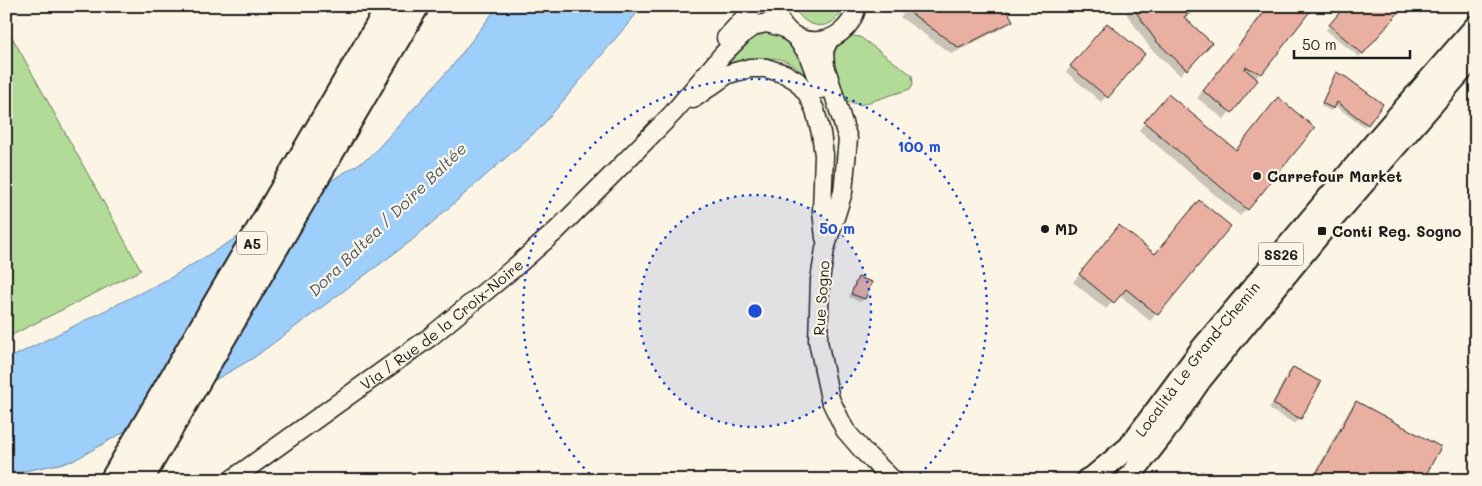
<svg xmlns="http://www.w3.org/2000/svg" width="1482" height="486" viewBox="0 0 1482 486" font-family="Mali,sans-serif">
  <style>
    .green { fill: #b2db98; stroke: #677c5a }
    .water { fill: #9ecefa; stroke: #6a87a1 }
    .shadow { fill: #0003 }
    .building { fill: #e9b0a1; stroke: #1c1c1c }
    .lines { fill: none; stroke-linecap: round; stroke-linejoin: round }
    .tertiary-casing { stroke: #1c1c1c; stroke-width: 21 }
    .primary-casing { stroke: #1c1c1c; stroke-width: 25 }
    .motorway-casing { stroke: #1c1c1c; stroke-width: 29 }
    .tertiary { stroke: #fcf5e5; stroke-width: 18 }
    .primary { stroke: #fcf5e5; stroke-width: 21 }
    .motorway { stroke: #fcf5e5; stroke-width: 25 }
    .ring { fill: none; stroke: #1d4ed8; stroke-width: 2.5; stroke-dasharray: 2.5 5 }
    .poi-dot { fill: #1c1c1c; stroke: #fcf5e5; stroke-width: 2 }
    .labels { text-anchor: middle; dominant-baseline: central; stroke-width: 4.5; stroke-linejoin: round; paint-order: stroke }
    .shield { fill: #fcf5e5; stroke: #5f5d58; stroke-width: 1 }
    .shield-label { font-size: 14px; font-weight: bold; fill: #1c1c1c }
    .poi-label { font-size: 15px; font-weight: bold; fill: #1c1c1c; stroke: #fcf5e5; text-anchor: start }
    .street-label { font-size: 15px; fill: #1c1c1c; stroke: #fcf5e5 }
    .water-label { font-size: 16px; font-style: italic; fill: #4a5a6a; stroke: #fcf5e5 }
    .centre { fill: #1d4ed8; stroke: #fcf5e5; stroke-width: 2.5 }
    .ring-label { font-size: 15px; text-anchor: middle; font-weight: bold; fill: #1d4ed8; stroke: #fcf5e5; stroke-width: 4.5; stroke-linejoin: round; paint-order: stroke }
  </style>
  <rect width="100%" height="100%" fill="#fcf5e5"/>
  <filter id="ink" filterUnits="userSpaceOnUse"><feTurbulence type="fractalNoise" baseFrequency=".02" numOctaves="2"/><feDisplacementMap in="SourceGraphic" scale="10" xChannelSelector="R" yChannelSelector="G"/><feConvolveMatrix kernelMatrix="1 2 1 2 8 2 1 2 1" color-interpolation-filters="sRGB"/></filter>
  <g filter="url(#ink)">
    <g class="green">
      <path d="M794,6h50c-8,27 -41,25 -50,0z"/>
      <polygon points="6,26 141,270 6,338"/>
      <path d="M771,30l15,6 18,28 5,19c-5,-5 -10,-14 -16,-18 -21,-14 -47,-4 -70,2 17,-23 20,-30 48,-37z"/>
      <polygon points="852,36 860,37 912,75 913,84 910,89 860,105 847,101 840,94 832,62 836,49 844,40"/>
    </g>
    <polygon class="water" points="498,6 643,6 541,127 411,241 252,359 73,461 6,475 6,360 170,278 370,157 453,65"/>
    <g class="shadow">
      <polygon points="913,6 1011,21 1004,27 952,54 900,17"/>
      <polygon points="1134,6 1201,6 1184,18 1210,43 1180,75 1150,48 1126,13"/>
      <polygon points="1268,6 1313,6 1224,119 1197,98"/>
      <polygon points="1346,6 1363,53 1359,57 1326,30"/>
      <polygon points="1102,29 1143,54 1101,102 1066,72"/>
      <polygon points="1336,74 1381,104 1364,127 1334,105 1331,111 1321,106"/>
      <polygon points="1161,103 1247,209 1240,216 1139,130"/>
      <polygon points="1199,201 1229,226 1150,321 1119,295 1106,309 1073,282 1113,233 1154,255"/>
      <polygon points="858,278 870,283 864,299 860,302 849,297 855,282"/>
      <polygon points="1294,368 1300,418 1295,424 1269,409 1288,373"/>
      <polygon points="1357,402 1421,480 1311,480 1350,409"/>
      <polygon points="1202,470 1216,480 1193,480"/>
    </g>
    <g class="building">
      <polygon points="901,6 1005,6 1013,21 959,48"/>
      <polygon points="1132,6 1200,6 1184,17 1212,43 1187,70 1156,41"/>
      <polygon points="1269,6 1314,6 1262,74 1246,67 1245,69 1258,80 1232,113 1203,91"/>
      <polygon points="1345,6 1404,6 1363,54 1329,25"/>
      <polygon points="1107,23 1145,54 1108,98 1070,66"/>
      <polygon points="1336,72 1346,77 1383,104 1368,125 1337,102 1334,109 1322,103"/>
      <polygon points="1168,94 1236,150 1278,97 1315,128 1248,210 1144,122"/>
      <polygon points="1199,200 1231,226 1158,315 1126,289 1114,303 1079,274 1119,225 1155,254"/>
      <polygon points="858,277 872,282 865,299 851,294"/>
      <polygon points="1293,367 1321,382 1301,419 1273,404"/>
      <polygon points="1356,401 1441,447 1423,480 1313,480"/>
    </g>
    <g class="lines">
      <defs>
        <g id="tertiary">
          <path d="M775,6c9,48 71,46 82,0"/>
          <polyline points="795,36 808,54 821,89"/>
          <polyline points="726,38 755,6"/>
          <polyline points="829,40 824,50 825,66 848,139 843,192 825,249 820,280 818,341 830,399 845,430 864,452 893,480"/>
          <polyline points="693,99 728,74 750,68 766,68 785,74 797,81 808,95 815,110 821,133 824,155 822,211 825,238"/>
          <path id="s1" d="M231,480l199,-143 85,-70 42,-37 53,-53 63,-64 50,-59 22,-22 12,-7 10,-2 18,5"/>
        </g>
        <g id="primary">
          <path id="s2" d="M1087,480l6,-3 36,-30 74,-100 179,-213 94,-108"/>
          <polyline points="1127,480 1163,434 1201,379 1254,314 1322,231 1476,54"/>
        </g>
        <g id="motorway">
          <polyline points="113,480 390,6"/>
          <polyline points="140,480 416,6"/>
        </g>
      </defs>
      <use href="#tertiary" class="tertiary-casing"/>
      <use href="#primary" class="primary-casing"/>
      <use href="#motorway" class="motorway-casing"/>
      <use href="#tertiary" class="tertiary"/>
      <use href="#primary" class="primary"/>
      <use href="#motorway" class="motorway"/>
    </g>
  </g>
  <circle cx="755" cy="311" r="116" fill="#1d4ed8" fill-opacity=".12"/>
  <g class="ring">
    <circle cx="755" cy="311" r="116"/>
    <path d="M595 479A232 232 0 1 1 915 479"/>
  </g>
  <g class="poi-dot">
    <circle cx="1257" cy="176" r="5"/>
    <circle cx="1045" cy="229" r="5"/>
    <rect x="1317" y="226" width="10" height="10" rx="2.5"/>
  </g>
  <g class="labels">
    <g class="shield">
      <rect x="237" y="231.5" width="30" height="23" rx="4"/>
      <rect x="1258.5" y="242.5" width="45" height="23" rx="4"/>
    </g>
    <g class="shield-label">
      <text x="252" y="243">A5</text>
      <text x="1281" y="254">SS26</text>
    </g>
    <g class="poi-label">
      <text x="1267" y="176">Carrefour Market</text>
      <text x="1055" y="229">MD</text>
      <text x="1332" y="231">Conti Reg. Sogno</text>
    </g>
    <g class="street-label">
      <text transform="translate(821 298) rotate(-86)">Rue Sogno</text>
      <text stroke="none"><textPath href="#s1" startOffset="262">Via / Rue de la Croix-Noire</textPath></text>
      <text stroke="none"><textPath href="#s2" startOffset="165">Località Le Grand-Chemin</textPath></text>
    </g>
    <g class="water-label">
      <text transform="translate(387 219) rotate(-44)">Dora Baltea / Doire Baltée</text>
    </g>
  </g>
  <circle cx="755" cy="311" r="8" class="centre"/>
  <g class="ring-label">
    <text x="919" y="152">100 m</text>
    <text x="837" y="234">50 m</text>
  </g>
  <rect width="1482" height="486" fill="none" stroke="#fcf5e5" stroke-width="25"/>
  <rect x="12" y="12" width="1457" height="461" fill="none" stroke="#1c1c1c" stroke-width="2" filter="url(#ink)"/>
  <path d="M1294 50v8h116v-8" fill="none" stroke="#1c1c1c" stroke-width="2.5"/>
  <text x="1302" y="50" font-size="15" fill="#1c1c1c" stroke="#fcf5e5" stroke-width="4" paint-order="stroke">50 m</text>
</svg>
